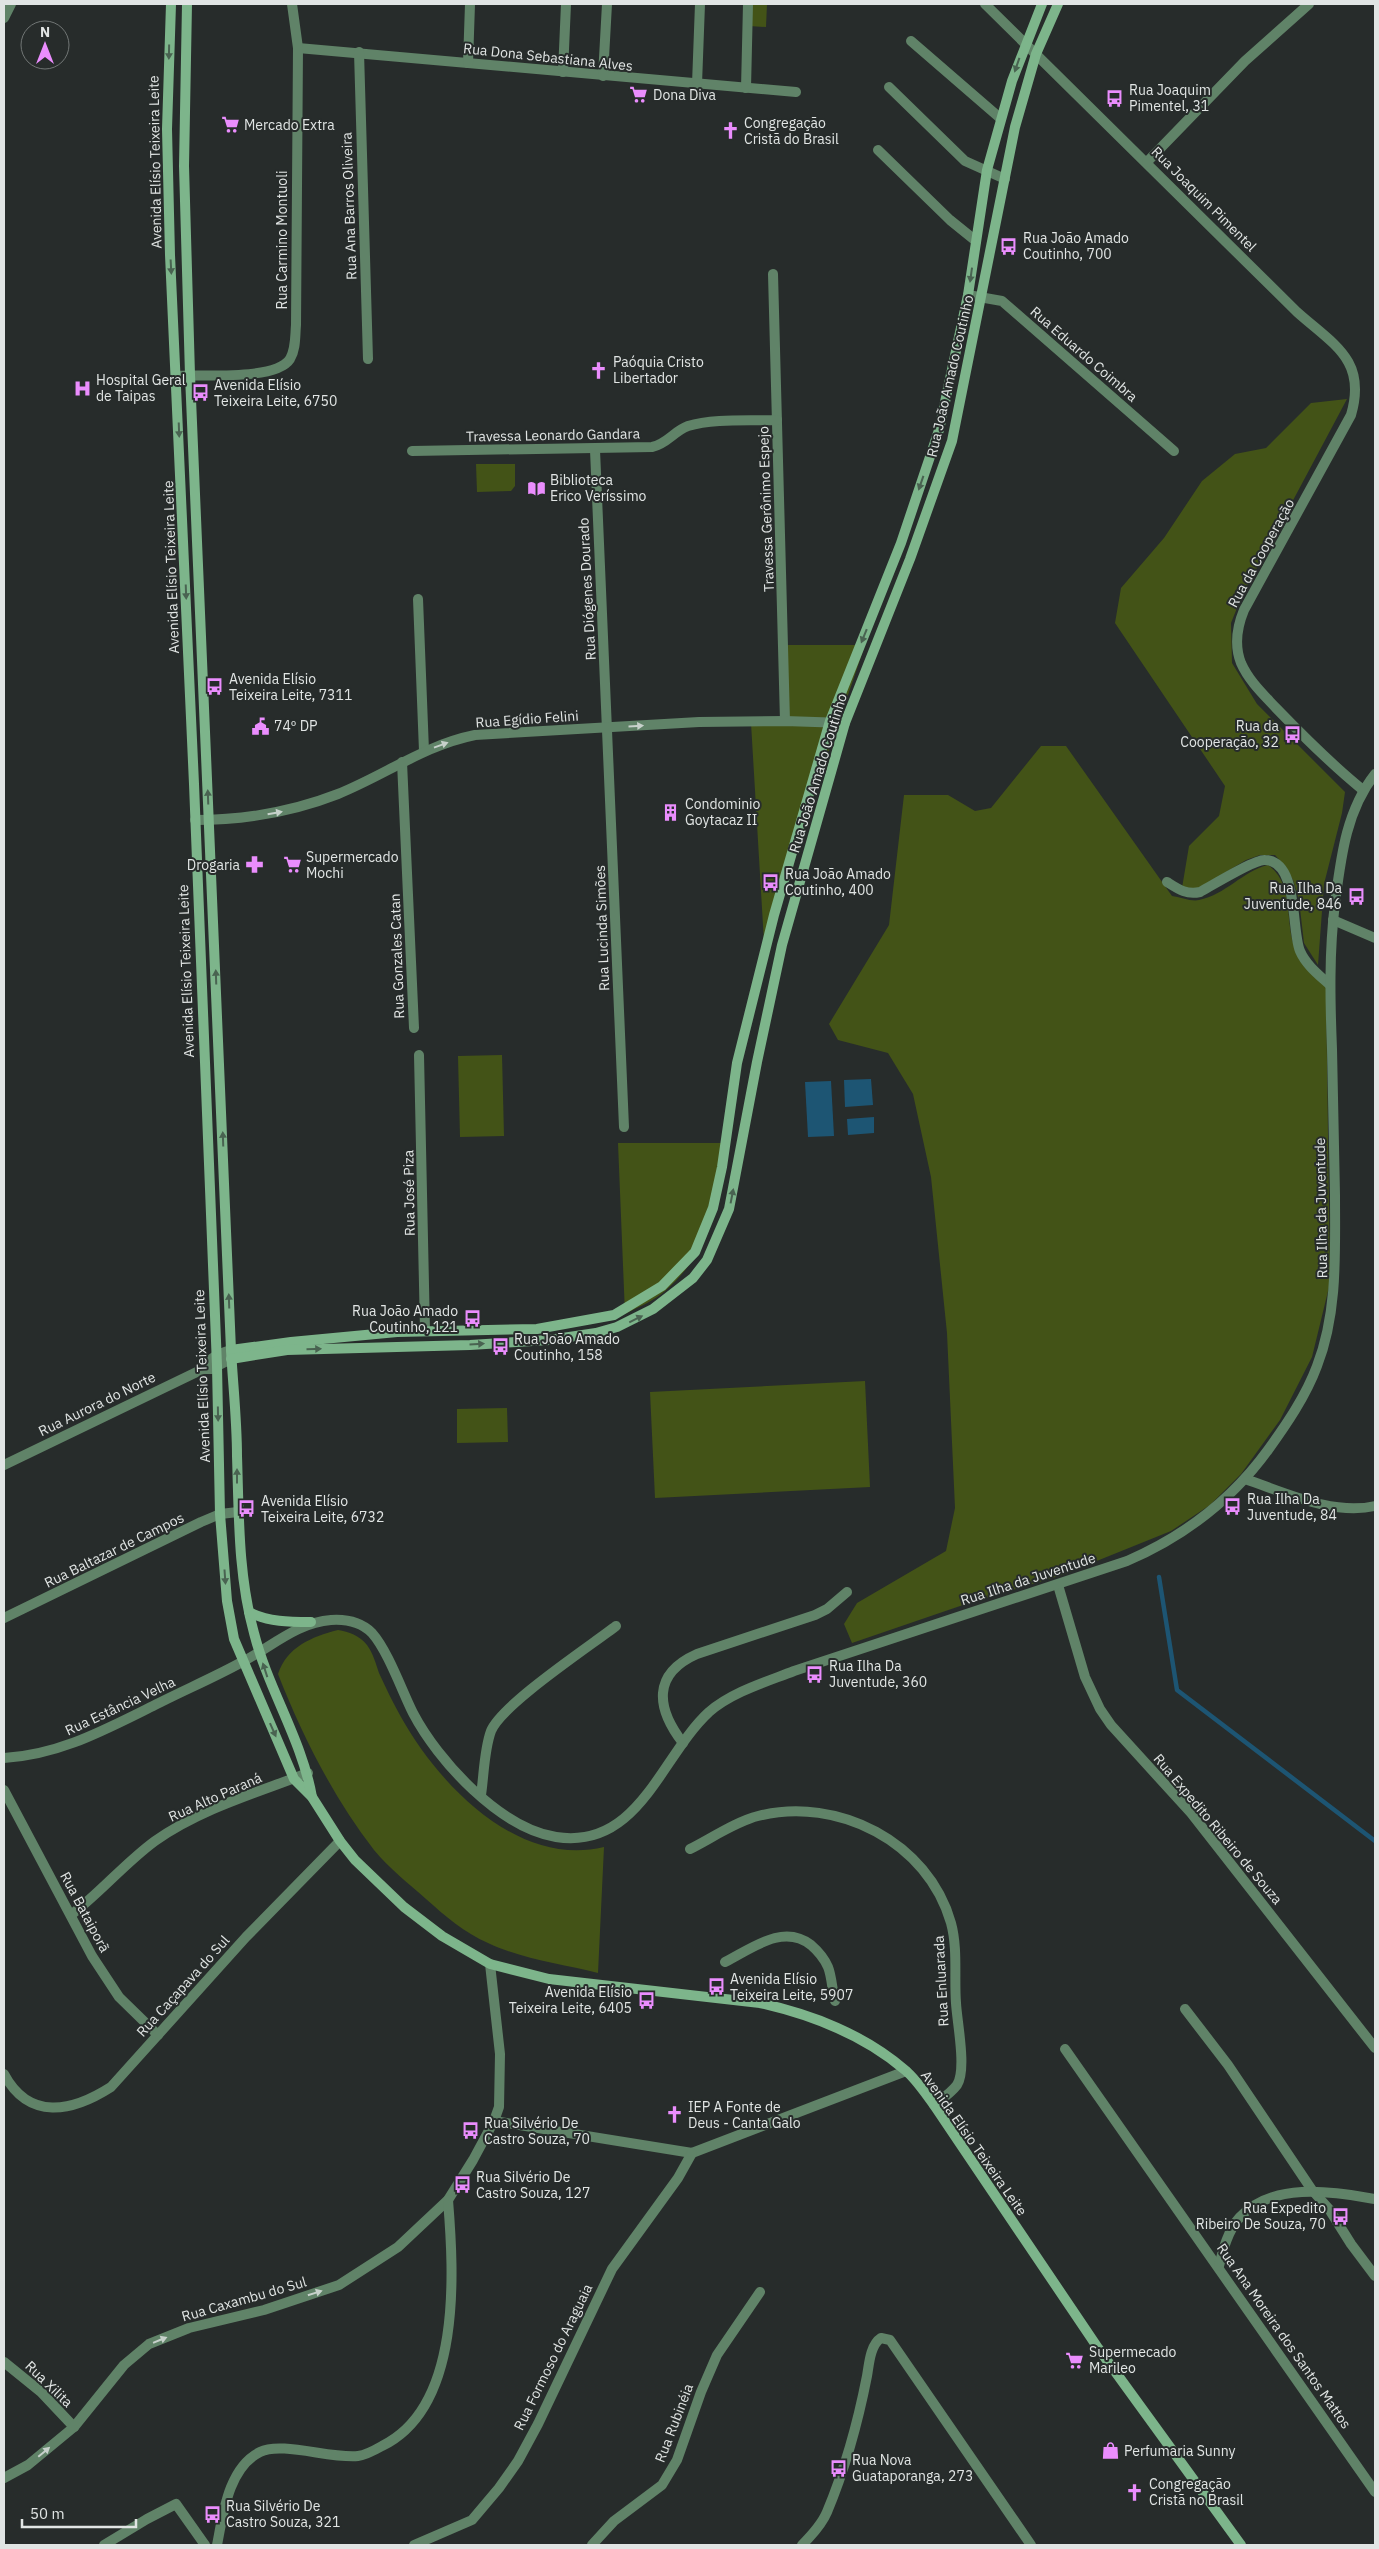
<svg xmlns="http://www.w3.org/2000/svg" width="1379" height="2549" viewBox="0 0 1379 2549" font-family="'IBM Plex Sans',sans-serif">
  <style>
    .green { fill: #435317 }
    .water { fill: #1d5573 }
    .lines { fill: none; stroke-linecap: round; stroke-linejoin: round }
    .stream { stroke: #1d5573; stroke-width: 4.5 }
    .street { stroke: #608368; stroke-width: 10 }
    .secondary { stroke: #7db58b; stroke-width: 10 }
    .oneway { fill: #496351 }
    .oneway2 { fill: #c7d1cb }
    .labels { text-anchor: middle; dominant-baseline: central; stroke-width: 4; stroke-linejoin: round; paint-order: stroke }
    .street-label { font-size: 14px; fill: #e1e5e4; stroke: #272c2b }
    .poi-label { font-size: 14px; fill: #e1e5e4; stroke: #272c2b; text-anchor: start }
  </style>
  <rect width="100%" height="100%" fill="#272c2b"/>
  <g class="green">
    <polygon points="750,4 767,4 766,27 749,26"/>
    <polygon points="1347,399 1241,598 1231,623 1232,663 1257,704 1345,792 1342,813 1324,884 1318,965 1304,943 1299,900 1293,880 1286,867 1275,855 1260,855 1246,860 1199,888 1182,888 1189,846 1219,816 1225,786 1115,623 1121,588 1164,538 1202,481 1235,454 1266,448 1311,403"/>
    <polygon points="476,464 515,464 515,486 511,491 477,492"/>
    <polygon points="785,645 865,645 764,942 751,723 785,720"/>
    <path d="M1041,746h25l106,150c8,1 20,6 27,4 26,-5 44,-29 69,-35 30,21 13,65 32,93 6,11 17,20 26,29l4,296 -18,74 -32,63 -39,54 -31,31 -39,26 -109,44 -99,30 -111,38 -8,-19 13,-21 89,-52 9,-43 -8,-175 -16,-156 -18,-83 -25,-41 -50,-13 -9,-16 60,-99 15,-130h44l27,16 16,-3z"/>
    <polygon points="502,1055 504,1136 460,1137 458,1056"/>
    <path d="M618,1143h112c-11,58 -18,107 -65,148 -11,10 -27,16 -40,23z"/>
    <polygon points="865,1381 870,1487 655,1498 650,1392"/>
    <polygon points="507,1408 508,1442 457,1443 457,1409"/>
    <path d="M338,1630c11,2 21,5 29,15 6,8 9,19 12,28 7,15 14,30 22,44 38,68 117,151 203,130l-6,126c-36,-9 -76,-14 -110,-30 -23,-10 -43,-27 -62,-44 -17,-15 -37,-31 -52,-49 -41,-53 -72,-115 -96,-176 9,-27 33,-37 60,-44z"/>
  </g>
  <g class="water">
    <polygon points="871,1079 873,1105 845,1107 844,1080"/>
    <polygon points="831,1081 834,1136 808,1137 805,1082"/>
    <polygon points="874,1117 874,1133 848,1135 847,1119"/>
  </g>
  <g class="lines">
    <polyline class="stream" points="1159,1577 1177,1690 1375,1841"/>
    <g class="street">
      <path d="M985,4l312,308c37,33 70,48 54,103l-107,195c-7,17 -10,35 -3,53 8,18 22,31 35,45 28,29 56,57 87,82"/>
      <polyline points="4,18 11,4"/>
      <polyline points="911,41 1000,118"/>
      <polyline points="298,48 796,92"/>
      <polyline points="359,52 368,359"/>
      <polyline points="468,63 470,4"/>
      <polyline points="563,72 566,4"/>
      <polyline points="603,76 607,4"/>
      <polyline points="697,84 700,4"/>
      <polyline points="889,87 965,161 1005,179"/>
      <polyline points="746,88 748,4"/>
      <polyline points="878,150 950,220 976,241"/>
      <polyline points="1147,162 1245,61 1309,4"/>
      <polyline points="773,274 785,721"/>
      <polyline points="968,295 1002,301 1174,451"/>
      <path d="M177,376c24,-2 99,5 113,-17 6,-10 5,-23 6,-34l2,-277 -6,-44"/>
      <polyline points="595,450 624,1127"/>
      <path d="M412,451l240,-4c15,-3 22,-16 36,-21 25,-8 62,-5 89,-6"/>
      <polyline points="418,599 424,751"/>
      <polyline points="402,762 414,1028"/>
      <path d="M195,820c49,0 97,-8 143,-26 47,-19 87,-49 137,-59l224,-13 86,-1 60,2"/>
      <path d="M1167,882c11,7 19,13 33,10 11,-6 55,-33 65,-32 34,1 26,70 35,91 6,14 19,24 30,34"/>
      <polyline points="1333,920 1375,938"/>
      <polyline points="419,1055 425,1331"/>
      <path d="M203,1369c7,-12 15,-15 28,-19"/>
      <polyline points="4,1465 203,1369 211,1369 231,1359"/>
      <path d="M1245,1479c39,13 88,37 130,27"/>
      <polyline points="1058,1585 1085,1677 1100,1709 1111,1725 1191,1813 1375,2048"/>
      <polyline points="4,1618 201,1522 220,1514 238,1512"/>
      <path d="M683,1743c-27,-35 -31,-69 14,-89l118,-39 12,-6 20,-17"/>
      <path d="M4,1758c55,-3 100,-28 149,-52 29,-15 60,-28 89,-44 29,-15 56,-40 89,-42 15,-1 30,2 41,13 16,18 30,58 41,80 25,48 87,115 143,124 83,13 105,-81 153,-125 23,-20 57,-30 85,-41l333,-110c58,-25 104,-60 141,-111 18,-25 38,-54 49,-84 21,-54 18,-114 18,-171 -1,-49 -2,-97 -3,-146 -2,-49 -3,-97 3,-146 6,-46 11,-92 40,-129"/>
      <polyline points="4,1790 92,1956 119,1997 158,2035"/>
      <path d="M481,1795c3,-20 3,-45 10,-64 10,-26 99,-85 125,-105"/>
      <path d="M690,1849c20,-10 47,-28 68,-33 80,-20 170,26 193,107 7,26 3,54 5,80 1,19 11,67 1,82 -6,8 -15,14 -23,20"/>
      <path d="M71,1915c30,-23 54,-52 84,-74 45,-32 101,-48 153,-68"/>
      <path d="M725,1962c26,-13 58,-39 86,-17 7,6 13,13 17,22 4,10 4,23 7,34"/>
      <polyline points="1185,2009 1228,2065 1312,2190 1329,2209 1351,2244 1375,2276"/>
      <polyline points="1065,2049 1375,2492"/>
      <path d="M4,2074c25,47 68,38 107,13l135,-150 94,-96"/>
      <polyline points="494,2121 692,2153 906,2071"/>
      <path d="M1219,2266c4,-16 9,-36 21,-49 35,-36 92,-25 135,-18"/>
      <polyline points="4,2362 41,2392 74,2427"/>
      <polyline points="4,2478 28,2465 74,2427 124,2365 149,2344 189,2328 264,2310 339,2285 398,2247 448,2200 473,2160 494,2121 499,2107 500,2054 490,1964"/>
      <polyline points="104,2545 147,2519 176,2504 205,2545"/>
      <path d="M217,2545c6,-30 11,-77 43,-93 21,-11 71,7 98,4 8,-1 17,-6 24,-10 80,-39 72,-172 66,-246"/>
      <polyline points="414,2545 472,2520 499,2488 518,2461 538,2424 612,2269 678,2178 692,2153"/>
      <polyline points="592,2545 614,2521 662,2485 677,2460 701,2392 717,2355 760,2292"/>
      <path d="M802,2545c9,-9 20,-21 25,-33 18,-43 31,-90 40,-136 2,-11 3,-31 14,-38l9,2 141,205"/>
    </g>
    <g class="secondary">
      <path d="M171,4l-4,125 3,126 24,529 23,582 3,148 7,87 7,38 60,140 18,18 28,44 15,19 49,47 38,29 48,28 59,15 211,24c53,12 103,31 145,67 11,9 20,23 29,35l164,243 143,197"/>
      <path d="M187,4l-3,162 6,209 41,975c2,35 6,71 6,106 2,60 1,119 17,177 14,56 48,107 58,164"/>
      <polyline points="231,1350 291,1342 397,1332 537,1329 614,1315 662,1286 695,1252 713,1208 722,1167 737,1063 774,915 830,721 901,543 939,430 968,295 987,170 1012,81 1042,4"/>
      <polyline points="231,1359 287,1350 470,1345 549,1340 596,1333 617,1327 653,1309 693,1278 707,1260 729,1209 757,1062 782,945 845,723 910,559 952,441 1015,127 1036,54 1058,4"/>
      <path d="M249,1612c19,10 41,10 62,10"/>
    </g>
  </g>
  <defs><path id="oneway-solid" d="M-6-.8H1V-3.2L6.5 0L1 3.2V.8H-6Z" transform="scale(1.25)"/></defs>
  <g class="oneway">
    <use href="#oneway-solid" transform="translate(169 52) rotate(91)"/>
    <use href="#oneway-solid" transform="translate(1017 65) rotate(109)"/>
    <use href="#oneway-solid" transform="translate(171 267) rotate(87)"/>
    <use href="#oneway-solid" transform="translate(971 275) rotate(98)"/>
    <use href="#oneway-solid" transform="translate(179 430) rotate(88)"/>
    <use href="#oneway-solid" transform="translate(921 483) rotate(109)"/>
    <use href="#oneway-solid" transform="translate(186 592) rotate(88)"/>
    <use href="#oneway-solid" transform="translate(864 636) rotate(112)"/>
    <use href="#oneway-solid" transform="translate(208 797) rotate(-92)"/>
    <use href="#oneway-solid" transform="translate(216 977) rotate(-92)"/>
    <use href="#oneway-solid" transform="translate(223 1139) rotate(-92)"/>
    <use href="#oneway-solid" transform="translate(732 1196) rotate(-79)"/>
    <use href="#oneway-solid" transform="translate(229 1301) rotate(-92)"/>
    <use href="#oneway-solid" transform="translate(636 1319) rotate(-26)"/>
    <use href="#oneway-solid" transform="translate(477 1344) rotate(-4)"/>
    <use href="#oneway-solid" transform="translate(314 1349) rotate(-2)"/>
    <use href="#oneway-solid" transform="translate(218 1414) rotate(89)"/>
    <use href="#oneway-solid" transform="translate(237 1476) rotate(-90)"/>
    <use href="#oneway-solid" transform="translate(225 1577) rotate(86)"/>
    <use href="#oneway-solid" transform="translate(265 1670) rotate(-108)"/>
    <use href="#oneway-solid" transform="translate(273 1730) rotate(66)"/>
  </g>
  <g class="oneway2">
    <use href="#oneway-solid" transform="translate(636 726) rotate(-3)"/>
    <use href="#oneway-solid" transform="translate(441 745) rotate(-20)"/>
    <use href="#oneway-solid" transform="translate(275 813) rotate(-10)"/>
    <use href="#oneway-solid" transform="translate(315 2293) rotate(-18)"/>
    <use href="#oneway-solid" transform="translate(160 2340) rotate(-22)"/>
    <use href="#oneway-solid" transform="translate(44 2452) rotate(-40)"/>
  </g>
  <defs>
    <symbol id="supermarket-bare" viewBox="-9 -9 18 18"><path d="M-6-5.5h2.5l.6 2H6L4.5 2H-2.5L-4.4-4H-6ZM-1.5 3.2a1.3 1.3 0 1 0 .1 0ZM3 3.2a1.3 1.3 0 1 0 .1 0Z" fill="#ea8dfd" stroke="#272c2b" stroke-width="2.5" paint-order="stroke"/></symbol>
    <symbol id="bus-bare" viewBox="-9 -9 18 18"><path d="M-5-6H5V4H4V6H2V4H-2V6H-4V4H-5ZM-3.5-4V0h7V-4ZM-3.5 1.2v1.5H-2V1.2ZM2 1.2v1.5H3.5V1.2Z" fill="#ea8dfd" stroke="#272c2b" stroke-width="2.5" paint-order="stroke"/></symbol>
    <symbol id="church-bare" viewBox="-9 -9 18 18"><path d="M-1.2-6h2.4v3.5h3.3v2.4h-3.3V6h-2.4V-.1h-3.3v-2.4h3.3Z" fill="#ea8dfd" stroke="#272c2b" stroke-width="2.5" paint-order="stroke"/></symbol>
    <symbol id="hospital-bare" viewBox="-9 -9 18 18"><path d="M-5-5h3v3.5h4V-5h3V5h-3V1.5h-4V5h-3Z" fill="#ea8dfd" stroke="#272c2b" stroke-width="2.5" paint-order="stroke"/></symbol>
    <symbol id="library-bare" viewBox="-9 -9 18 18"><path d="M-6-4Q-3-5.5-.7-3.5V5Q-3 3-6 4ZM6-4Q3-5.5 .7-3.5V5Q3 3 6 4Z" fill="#ea8dfd" stroke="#272c2b" stroke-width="2.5" paint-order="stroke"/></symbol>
    <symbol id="civic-bare" viewBox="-9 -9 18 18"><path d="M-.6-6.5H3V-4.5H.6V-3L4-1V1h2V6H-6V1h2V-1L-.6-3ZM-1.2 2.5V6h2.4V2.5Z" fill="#ea8dfd" stroke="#272c2b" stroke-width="2.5" paint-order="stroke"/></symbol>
    <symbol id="building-bare" viewBox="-9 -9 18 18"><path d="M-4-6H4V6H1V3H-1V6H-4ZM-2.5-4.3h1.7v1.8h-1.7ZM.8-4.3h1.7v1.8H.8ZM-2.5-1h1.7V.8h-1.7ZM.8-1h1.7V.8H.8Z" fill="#ea8dfd" stroke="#272c2b" stroke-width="2.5" paint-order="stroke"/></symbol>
    <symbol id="pharmacy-bare" viewBox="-9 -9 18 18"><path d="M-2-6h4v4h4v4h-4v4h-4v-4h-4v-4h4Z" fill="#ea8dfd" stroke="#272c2b" stroke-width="2.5" paint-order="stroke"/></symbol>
    <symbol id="shop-bare" viewBox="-9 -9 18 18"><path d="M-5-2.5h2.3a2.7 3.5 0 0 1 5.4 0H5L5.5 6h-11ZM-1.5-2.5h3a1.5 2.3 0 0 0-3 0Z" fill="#ea8dfd" stroke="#272c2b" stroke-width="2.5" paint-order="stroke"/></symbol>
  </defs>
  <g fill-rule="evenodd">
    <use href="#supermarket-bare" x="626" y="82" width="25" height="25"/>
    <use href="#bus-bare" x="1102" y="86" width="25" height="25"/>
    <use href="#supermarket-bare" x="218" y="112" width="25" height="25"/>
    <use href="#church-bare" x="718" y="118" width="25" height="25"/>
    <use href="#bus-bare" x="996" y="234" width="25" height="25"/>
    <use href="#church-bare" x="586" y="358" width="25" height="25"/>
    <use href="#hospital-bare" x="70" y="376" width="25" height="25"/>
    <use href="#bus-bare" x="188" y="380" width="25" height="25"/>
    <use href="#library-bare" x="524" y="476" width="25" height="25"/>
    <use href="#bus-bare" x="202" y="674" width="25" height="25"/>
    <use href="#civic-bare" x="248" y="714" width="25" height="25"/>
    <use href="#bus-bare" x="1280" y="722" width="25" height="25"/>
    <use href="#building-bare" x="658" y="800" width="25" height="25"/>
    <use href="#pharmacy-bare" x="242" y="852" width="25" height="25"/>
    <use href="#supermarket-bare" x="280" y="852" width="25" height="25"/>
    <use href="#bus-bare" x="758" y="870" width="25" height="25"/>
    <use href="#bus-bare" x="1344" y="884" width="25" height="25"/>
    <use href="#bus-bare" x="460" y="1306" width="25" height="25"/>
    <use href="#bus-bare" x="488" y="1334" width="25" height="25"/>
    <use href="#bus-bare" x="1220" y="1494" width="25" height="25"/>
    <use href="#bus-bare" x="234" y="1496" width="25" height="25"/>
    <use href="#bus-bare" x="802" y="1662" width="25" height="25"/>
    <use href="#bus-bare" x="704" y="1974" width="25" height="25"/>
    <use href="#bus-bare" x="634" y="1988" width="25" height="25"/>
    <use href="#church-bare" x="662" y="2102" width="25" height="25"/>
    <use href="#bus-bare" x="458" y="2118" width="25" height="25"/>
    <use href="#bus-bare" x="450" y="2172" width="25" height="25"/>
    <use href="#bus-bare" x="1328" y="2204" width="25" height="25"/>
    <use href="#supermarket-bare" x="1062" y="2348" width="25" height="25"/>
    <use href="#shop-bare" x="1098" y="2438" width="25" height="25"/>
    <use href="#bus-bare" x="826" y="2456" width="25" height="25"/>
    <use href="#church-bare" x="1122" y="2480" width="25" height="25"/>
    <use href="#bus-bare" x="200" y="2502" width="25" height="25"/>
  </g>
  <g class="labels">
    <g class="street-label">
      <text transform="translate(548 57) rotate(6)">Rua Dona Sebastiana Alves</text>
      <text transform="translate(155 162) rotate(-91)">Avenida Elísio Teixeira Leite</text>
      <text transform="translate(1204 199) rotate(45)">Rua Joaquim Pimentel</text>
      <text transform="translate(349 206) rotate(-92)">Rua Ana Barros Oliveira</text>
      <text transform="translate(282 240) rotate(-90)">Rua Carmino Montuoli</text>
      <text transform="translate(1084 354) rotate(41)">Rua Eduardo Coimbra</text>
      <text transform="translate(950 376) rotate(-77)">Rua João Amado Coutinho</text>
      <text transform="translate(553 435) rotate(-1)">Travessa Leonardo Gandara</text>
      <text transform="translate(766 509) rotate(-92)">Travessa Gerônimo Espejo</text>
      <text transform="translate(1261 553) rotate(-61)">Rua da Cooperação</text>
      <text transform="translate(171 567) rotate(-92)">Avenida Elísio Teixeira Leite</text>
      <text transform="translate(587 589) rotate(-93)">Rua Diógenes Dourado</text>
      <text transform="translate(527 719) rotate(-4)">Rua Egídio Felini</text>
      <text transform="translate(818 773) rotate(-73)">Rua João Amado Coutinho</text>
      <text transform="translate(602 928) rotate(-92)">Rua Lucinda Simões</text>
      <text transform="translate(397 956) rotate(-92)">Rua Gonzales Catan</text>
      <text transform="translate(186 971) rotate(-92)">Avenida Elísio Teixeira Leite</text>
      <text transform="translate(409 1193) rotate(-91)">Rua José Piza</text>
      <text transform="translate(1321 1208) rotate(-91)">Rua Ilha da Juventude</text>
      <text transform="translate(202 1376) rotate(-92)">Avenida Elísio Teixeira Leite</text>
      <text transform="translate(97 1404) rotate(-26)">Rua Aurora do Norte</text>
      <text transform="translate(114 1550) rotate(-26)">Rua Baltazar de Campos</text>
      <text transform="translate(1028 1579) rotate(-18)">Rua Ilha da Juventude</text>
      <text transform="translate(120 1706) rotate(-25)">Rua Estância Velha</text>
      <text transform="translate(215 1797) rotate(-24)">Rua Alto Paraná</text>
      <text transform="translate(1218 1829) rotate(50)">Rua Expedito Ribeiro de Souza</text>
      <text transform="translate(85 1912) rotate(62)">Rua Bataiporã</text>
      <text transform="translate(941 1981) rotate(-93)">Rua Enluarada</text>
      <text transform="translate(183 1986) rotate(-48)">Rua Caçapava do Sul</text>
      <text transform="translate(974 2143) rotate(55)">Avenida Elísio Teixeira Leite</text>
      <text transform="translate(244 2299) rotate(-16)">Rua Caxambu do Sul</text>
      <text transform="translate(1284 2336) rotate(55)">Rua Ana Moreira dos Santos Mattos</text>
      <text transform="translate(553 2357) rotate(-64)">Rua Formoso do Araguaia</text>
      <text transform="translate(49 2384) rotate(44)">Rua Xilita</text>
      <text transform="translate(674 2423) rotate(-69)">Rua Rubinéia</text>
    </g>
    <g class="poi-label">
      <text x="1129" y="90">Rua Joaquim<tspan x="1129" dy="16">Pimentel, 31</tspan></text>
      <text x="653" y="95">Dona Diva</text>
      <text x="744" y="123">Congregação<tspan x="744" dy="16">Cristã do Brasil</tspan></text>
      <text x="244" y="125">Mercado Extra</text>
      <text x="1023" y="238">Rua João Amado<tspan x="1023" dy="16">Coutinho, 700</tspan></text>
      <text x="613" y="362">Paóquia Cristo<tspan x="613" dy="16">Libertador</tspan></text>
      <text x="96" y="380">Hospital Geral<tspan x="96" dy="16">de Taipas</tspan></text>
      <text x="214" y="385">Avenida Elísio<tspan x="214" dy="16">Teixeira Leite, 6750</tspan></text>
      <text x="550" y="480">Biblioteca<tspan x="550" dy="16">Erico Veríssimo</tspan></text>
      <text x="229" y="679">Avenida Elísio<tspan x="229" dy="16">Teixeira Leite, 7311</tspan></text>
      <text x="274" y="726">74º DP</text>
      <text x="1279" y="726" text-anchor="end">Rua da<tspan x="1279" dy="16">Cooperação, 32</tspan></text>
      <text x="685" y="804">Condominio<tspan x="685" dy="16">Goytacaz II</tspan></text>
      <text x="306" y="857">Supermercado<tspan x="306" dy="16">Mochi</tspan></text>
      <text x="240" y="865" text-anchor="end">Drogaria</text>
      <text x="785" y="874">Rua João Amado<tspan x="785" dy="16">Coutinho, 400</tspan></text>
      <text x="1342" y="888" text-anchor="end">Rua Ilha Da<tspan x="1342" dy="16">Juventude, 846</tspan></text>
      <text x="458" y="1311" text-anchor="end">Rua João Amado<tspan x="458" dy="16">Coutinho, 121</tspan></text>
      <text x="514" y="1339">Rua João Amado<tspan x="514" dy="16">Coutinho, 158</tspan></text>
      <text x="1247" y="1499">Rua Ilha Da<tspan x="1247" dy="16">Juventude, 84</tspan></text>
      <text x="261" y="1501">Avenida Elísio<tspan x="261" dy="16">Teixeira Leite, 6732</tspan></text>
      <text x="829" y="1666">Rua Ilha Da<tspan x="829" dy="16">Juventude, 360</tspan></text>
      <text x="730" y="1979">Avenida Elísio<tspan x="730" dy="16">Teixeira Leite, 5907</tspan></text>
      <text x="632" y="1992" text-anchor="end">Avenida Elísio<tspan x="632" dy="16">Teixeira Leite, 6405</tspan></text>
      <text x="688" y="2107">IEP A Fonte de<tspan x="688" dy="16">Deus - Canta Galo</tspan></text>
      <text x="484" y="2123">Rua Silvério De<tspan x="484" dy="16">Castro Souza, 70</tspan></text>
      <text x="476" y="2177">Rua Silvério De<tspan x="476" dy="16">Castro Souza, 127</tspan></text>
      <text x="1326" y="2208" text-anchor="end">Rua Expedito<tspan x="1326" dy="16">Ribeiro De Souza, 70</tspan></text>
      <text x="1089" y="2352">Supermecado<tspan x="1089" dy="16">Marileo</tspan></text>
      <text x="1124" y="2451">Perfumaria Sunny</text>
      <text x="852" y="2460">Rua Nova<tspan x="852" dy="16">Guataporanga, 273</tspan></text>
      <text x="1149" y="2484">Congregação<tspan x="1149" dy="16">Cristã no Brasil</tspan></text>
      <text x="226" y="2506">Rua Silvério De<tspan x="226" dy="16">Castro Souza, 321</tspan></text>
    </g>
  </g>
  <rect width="1379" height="2549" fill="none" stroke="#e1e5e4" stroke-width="10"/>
  <g transform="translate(45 45)"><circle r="24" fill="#272c2b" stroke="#717675"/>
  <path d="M0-4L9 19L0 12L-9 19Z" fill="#ea8dfd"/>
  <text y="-8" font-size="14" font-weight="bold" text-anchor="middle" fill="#e1e5e4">N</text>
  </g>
  <path d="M22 2519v8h114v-8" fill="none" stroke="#e1e5e4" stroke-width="2.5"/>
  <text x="30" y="2519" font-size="15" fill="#e1e5e4" stroke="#272c2b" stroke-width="4" paint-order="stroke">50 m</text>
</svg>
